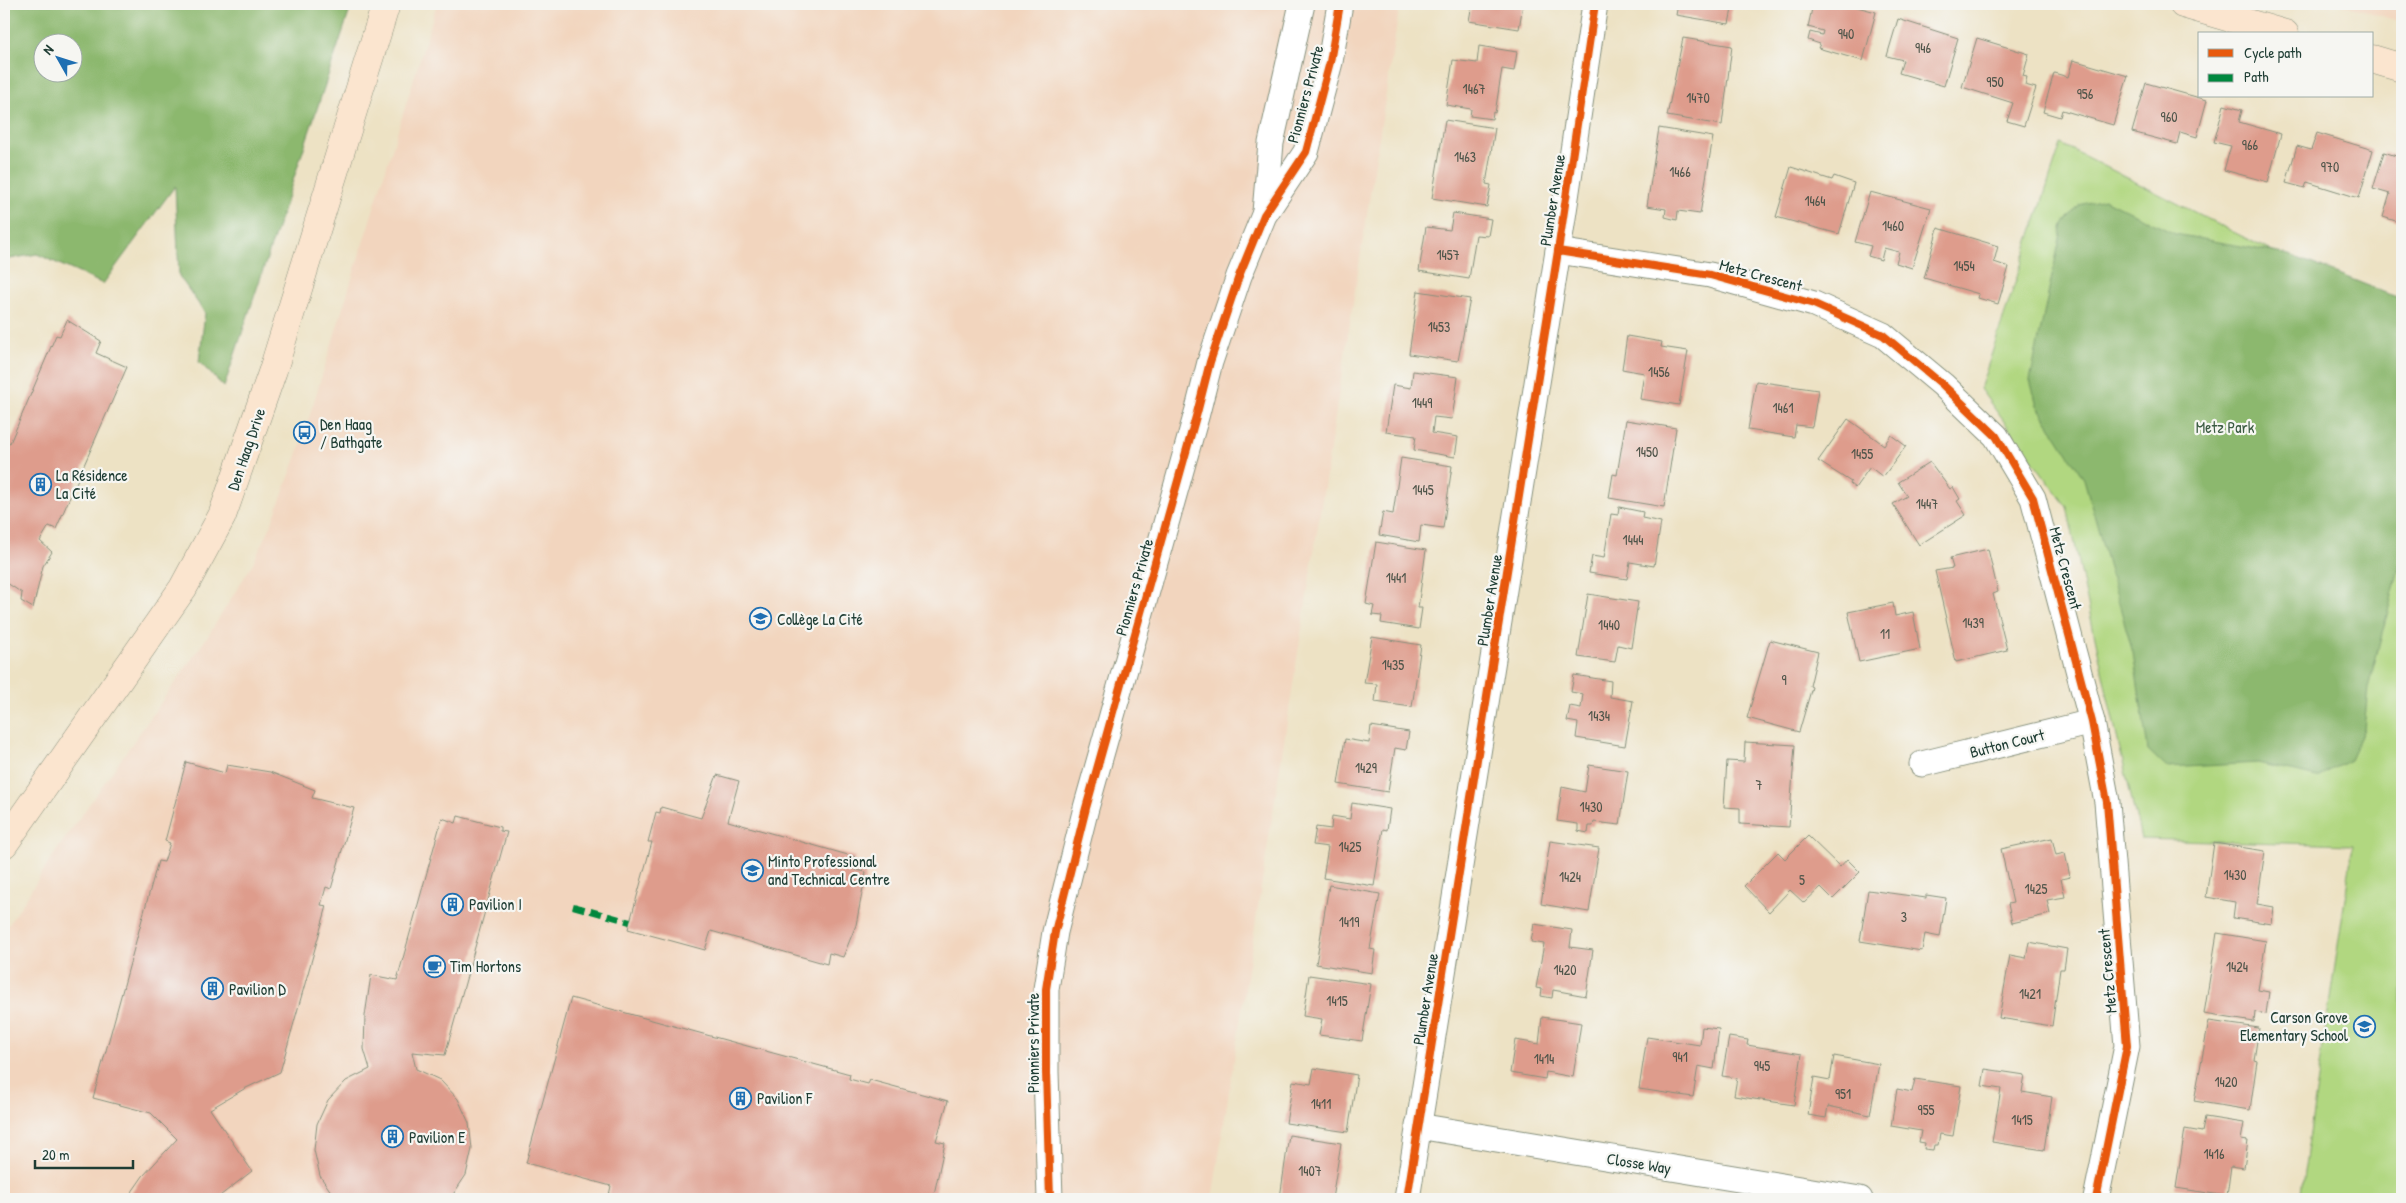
<svg xmlns="http://www.w3.org/2000/svg" width="2406" height="1203" viewBox="0 0 2406 1203" font-family="'Patrick Hand',sans-serif">
  <style>
    .built { fill: #f2d5be }
    .green { fill: #b1d780; stroke: #688a5a }
    .forest { fill: #8cb86e; stroke: #567a51; fill-rule: evenodd }
    .building { fill: #de9c8c }
    .lines { fill: none; stroke-linecap: round; stroke-linejoin: round }
    .street-casing { stroke: #86907c; stroke-width: 27 }
    .secondary-casing { stroke: #86907c; stroke-width: 29 }
    .street { stroke: #fff; stroke-width: 25 }
    .secondary { stroke: #fbe5cf; stroke-width: 28 }
    .quiet { stroke: #00873e; stroke-width: 6; stroke-dasharray: 12 6; stroke-linecap: butt }
    .cycleway-casing { stroke: #f6f6f2; stroke-width: 11 }
    .cycleway { stroke: #e8590c; stroke-width: 8 }
    .labels { text-anchor: middle; dominant-baseline: central; stroke-width: 4.5; stroke-linejoin: round; paint-order: stroke }
    .number-label { font-size: 14px; fill: #4f554a }
    .street-label { font-size: 16px; fill: #1f3d34; stroke: #f6f6f2 }
    .poi-label { font-size: 16px; fill: #1f3d34; stroke: #f6f6f2; text-anchor: start }
    .park-label { font-size: 16px; fill: #3c5c43; stroke: #f6f6f2 }
  </style>
  <rect width="100%" height="100%" fill="#f6f6f2"/>
  <filter id="ink" filterUnits="userSpaceOnUse"><feTurbulence type="fractalNoise" baseFrequency=".02" numOctaves="2"/><feDisplacementMap in="SourceGraphic" scale="10" xChannelSelector="R" yChannelSelector="G"/><feConvolveMatrix kernelMatrix="1 2 1 2 8 2 1 2 1" color-interpolation-filters="sRGB"/></filter>
  <filter id="wash" filterUnits="userSpaceOnUse"><feTurbulence type="fractalNoise" baseFrequency=".0096" numOctaves="4" result="noise"/><feDisplacementMap in="SourceGraphic" scale="20" xChannelSelector="R" yChannelSelector="G"/><feGaussianBlur stdDeviation="1.12" result="paint"/><feColorMatrix in="noise" values="0 0 0 0 0 0 0 0 0 0 0 0 0 0 0 0 0 1.4 0 .05"/><feComposite in="paint" operator="in"/></filter>
  <g filter="url(#wash)">
    <rect width="100%" height="100%" fill="#ede2c4"/>
    <g class="built">
      <polygon points="437,4 1400,4 1212,1199 4,1199 4,932 57,850 208,636 252,565 270,528 299,450"/>
      <polygon points="2342,4 2402,4 2402,22"/>
    </g>
    <polygon class="green" points="2061,144 2402,318 2402,1199 2300,1199 2353,845 2141,839 2110,707 2067,507 1980,389"/>
    <g class="forest">
      <path d="M4,4h348l-128,383 -25,-25 6,-49 -26,-37 -4,-90 -72,98 -66,-30 -33,6zM42,42h30v30h-30z"/>
      <polygon points="2104,199 2175,234 2290,255 2402,299 2402,557 2368,688 2364,729 2350,760 2317,777 2258,763 2167,768 2148,750 2133,653 2084,479 2037,405 2030,380 2063,224 2079,205"/>
    </g>
    <g id="blocks">
      <g class="building">
        <polygon points="1472,4 1523,4 1519,29 1469,21"/>
        <polygon points="1678,4 1733,4 1729,24 1676,15"/>
        <polygon points="1813,4 1846,4 1876,12 1863,61 1818,48 1820,44 1808,40 1810,32 1822,35 1823,31 1808,27"/>
        <polygon points="1898,19 1958,38 1944,86 1899,73 1903,60 1887,56"/>
        <polygon points="1683,38 1732,46 1722,125 1667,116"/>
        <polygon points="1977,38 2029,54 2023,76 2027,77 2025,85 2036,88 2024,126 2007,121 2013,103 1962,87"/>
        <polygon points="1479,46 1517,52 1514,71 1502,69 1495,113 1493,112 1492,119 1470,116 1471,109 1446,105 1453,60 1477,63"/>
        <polygon points="2073,60 2128,76 2113,125 2062,110 2060,117 2043,112 2054,73 2068,77"/>
        <polygon points="2146,83 2207,100 2197,137 2180,132 2177,144 2132,132"/>
        <polygon points="2224,105 2242,110 2239,122 2281,134 2268,182 2224,170 2231,146 2214,142"/>
        <polygon points="1445,120 1495,128 1486,184 1491,185 1487,207 1432,198"/>
        <polygon points="1659,128 1713,137 1700,214 1678,211 1677,220 1665,217 1666,209 1647,206"/>
        <polygon points="2317,133 2373,150 2359,198 2307,182 2305,188 2286,183 2297,146 2311,150"/>
        <polygon points="2384,152 2402,158 2398,169 2402,170 2402,223 2383,217 2390,194 2373,189"/>
        <polygon points="1791,167 1832,180 1834,176 1854,183 1839,234 1776,217"/>
        <polygon points="1870,192 1931,208 1912,268 1896,263 1899,252 1884,248 1881,260 1868,256 1871,246 1855,242"/>
        <polygon points="1453,213 1491,219 1488,236 1476,235 1469,279 1419,271 1426,227 1450,230"/>
        <polygon points="1938,228 1998,246 1994,262 2009,267 1998,304 1978,298 1979,294 1924,278"/>
        <polygon points="1418,291 1470,299 1458,361 1409,354"/>
        <polygon points="67,320 101,341 96,353 127,367 56,529 49,526 40,541 52,552 43,566 33,608 21,601 22,593 4,581 6,576 4,575 4,440 10,443 56,335 60,336"/>
        <polygon points="1627,336 1662,342 1661,347 1688,351 1679,405 1640,399 1644,373 1622,369"/>
        <polygon points="1413,371 1458,377 1452,419 1434,417 1432,433 1458,437 1455,457 1414,450 1416,436 1386,432 1393,385 1411,388"/>
        <polygon points="1756,381 1818,390 1812,427 1796,425 1794,437 1748,430"/>
        <polygon points="1848,419 1884,445 1891,435 1906,446 1883,477 1870,467 1855,488 1850,484 1851,482 1818,461"/>
        <polygon points="1626,420 1676,428 1664,507 1609,498 1613,474 1617,475"/>
        <polygon points="1401,458 1452,466 1443,528 1421,525 1419,542 1379,535 1383,512 1393,514"/>
        <polygon points="1930,462 1950,489 1953,487 1960,499 1957,501 1966,515 1919,545 1893,504 1907,496 1898,482"/>
        <polygon points="1619,507 1643,512 1642,518 1661,522 1654,566 1630,562 1627,579 1589,573 1592,556 1604,558 1611,514 1618,515"/>
        <polygon points="1376,542 1426,550 1418,608 1422,608 1419,629 1381,623 1382,616 1372,615 1374,606 1366,604"/>
        <polygon points="1988,549 1998,592 1993,594 2007,650 1956,662 1935,571 1953,568 1950,558"/>
        <polygon points="1588,594 1638,602 1631,648 1618,645 1615,662 1578,657"/>
        <polygon points="1893,603 1895,616 1913,612 1920,649 1859,662 1848,612"/>
        <polygon points="1372,637 1421,645 1412,707 1375,702 1377,684 1364,683"/>
        <polygon points="1770,640 1818,652 1810,686 1812,687 1799,732 1747,718"/>
        <polygon points="1574,675 1611,681 1610,697 1633,701 1625,746 1576,738 1578,723 1567,721 1570,706 1581,708 1583,694 1571,692"/>
        <polygon points="1371,726 1409,732 1406,750 1395,748 1388,792 1338,784 1345,739 1369,743"/>
        <polygon points="1745,742 1795,745 1789,827 1740,824 1740,808 1724,807 1727,761 1744,762"/>
        <polygon points="186,762 225,773 227,765 270,772 315,790 312,798 354,808 331,889 326,887 321,905 327,906 280,1072 244,1089 210,1109 252,1171 216,1199 127,1199 143,1176 177,1139 151,1113 93,1098 158,861 164,862 170,843 165,841"/>
        <polygon points="1589,765 1628,771 1620,825 1594,822 1593,826 1589,826 1588,833 1578,831 1578,824 1557,821 1562,787 1585,792"/>
        <polygon points="717,775 739,781 728,821 855,857 852,869 866,872 856,925 843,957 829,953 827,964 711,931 705,950 628,929 652,842 648,842 656,812 660,813 661,807 701,818"/>
        <polygon points="1352,803 1390,809 1387,830 1383,829 1374,886 1323,878 1328,847 1313,845 1316,827 1331,829 1332,816 1350,819"/>
        <polygon points="458,816 500,827 500,831 507,832 445,1055 412,1052 416,1069 440,1080 458,1099 469,1123 472,1149 466,1175 450,1199 336,1199 320,1176 314,1150 317,1124 328,1100 346,1081 370,1069 364,1049 365,1016 371,975 397,980 442,818 456,823"/>
        <polygon points="1808,836 1840,867 1847,859 1860,872 1833,899 1821,887 1804,903 1790,890 1769,912 1744,886 1778,852 1785,859"/>
        <polygon points="2052,838 2056,855 2065,853 2070,877 2061,879 2065,897 2047,900 2050,914 2012,923 2008,904 2013,903 2001,849"/>
        <polygon points="1550,841 1599,848 1589,912 1541,904"/>
        <polygon points="2214,843 2265,851 2257,904 2274,907 2272,924 2233,918 2235,902 2206,897"/>
        <polygon points="1329,885 1380,894 1370,949 1375,950 1372,973 1316,964"/>
        <polygon points="1868,890 1926,898 1926,895 1946,898 1940,937 1925,934 1922,951 1860,941"/>
        <polygon points="1534,924 1572,930 1570,947 1593,950 1586,996 1553,990 1552,998 1541,996 1542,989 1536,988 1544,944 1531,942"/>
        <polygon points="2217,933 2266,941 2258,990 2269,992 2266,1014 2255,1012 2254,1022 2204,1014"/>
        <polygon points="2029,942 2067,949 2064,969 2060,969 2052,1026 1999,1018 2010,955 2026,958"/>
        <polygon points="1309,975 1371,984 1362,1041 1319,1035 1322,1019 1303,1016"/>
        <polygon points="571,998 850,1074 849,1079 868,1084 870,1080 948,1101 936,1141 945,1143 933,1199 613,1199 609,1195 611,1186 526,1163"/>
        <polygon points="1542,1017 1581,1023 1573,1077 1546,1072 1545,1079 1510,1073 1515,1040 1539,1044"/>
        <polygon points="2209,1021 2259,1028 2254,1060 2257,1061 2250,1110 2194,1101"/>
        <polygon points="1702,1027 1719,1029 1714,1069 1698,1066 1693,1097 1639,1089 1647,1037 1700,1045"/>
        <polygon points="1729,1037 1748,1040 1747,1045 1802,1054 1794,1105 1734,1096 1737,1078 1722,1076"/>
        <polygon points="1834,1056 1879,1064 1870,1115 1828,1106 1826,1118 1808,1115 1814,1077 1830,1080"/>
        <polygon points="1314,1068 1357,1075 1348,1132 1286,1123 1293,1081 1311,1084"/>
        <polygon points="1985,1069 2025,1075 2022,1092 2052,1097 2044,1150 1992,1142 2001,1089 1982,1086"/>
        <polygon points="1915,1079 1961,1086 1953,1136 1940,1134 1938,1145 1934,1145 1933,1150 1924,1149 1925,1143 1919,1142 1921,1131 1891,1126 1897,1089 1912,1092"/>
        <polygon points="2205,1117 2244,1123 2241,1140 2248,1141 2244,1168 2231,1166 2227,1196 2176,1188 2185,1129 2202,1132"/>
        <polygon points="1289,1135 1341,1143 1332,1199 1280,1198"/>
      </g>
    </g>
  </g>
  <g filter="url(#ink)">
    <use href="#blocks" fill-opacity="0" stroke="#86907c" stroke-width="1"/>
    <g class="lines">
      <defs>
        <g id="street">
          <polyline points="1265,212 1271,143 1302,4"/>
          <polyline points="1558,251 1710,275 1814,304 1883,335 1943,385 1996,436 2033,498 2092,722 2107,802 2127,1046 2096,1199"/>
          <polyline points="1922,764 2092,722"/>
          <polyline points="1418,1126 1860,1199"/>
          <polyline points="1050,1199 1046,1072 1046,989 1055,932 1086,808 1197,413 1210,362 1239,276 1264,215 1306,152 1330,62 1340,4"/>
          <polyline points="1407,1199 1558,251 1595,4"/>
        </g>
        <g id="secondary">
          <polyline points="2183,4 2285,34"/>
          <polyline points="2372,59 2402,68"/>
          <polyline points="4,844 183,588 222,516 273,370 386,4"/>
        </g>
      </defs>
      <use href="#street" class="street-casing"/>
      <use href="#secondary" class="secondary-casing"/>
      <use href="#street" class="street"/>
      <use href="#secondary" class="secondary"/>
      <polyline class="quiet" points="573,906 630,922"/>
      <defs>
        <g id="cycleway">
          <polyline points="1558,251 1710,275 1814,304 1883,335 1943,385 1996,436 2033,498 2092,722 2107,802 2127,1046 2096,1199"/>
          <polyline points="1050,1199 1046,1072 1046,989 1055,932 1086,808 1197,413 1210,362 1239,276 1264,215 1306,152 1330,62 1340,4"/>
          <polyline points="1407,1199 1558,251 1595,4"/>
        </g>
      </defs>
      <use href="#cycleway" class="cycleway-casing"/>
      <use href="#cycleway" class="cycleway"/>
    </g>
  </g>
  <defs>
    <symbol id="bus-ring" viewBox="-11 -11 22 22"><circle r="9.5" fill="#f6f6f2" stroke="#1f6fb2" stroke-width="1.5"/><path d="M-5-6H5V4H4V6H2V4H-2V6H-4V4H-5ZM-3.5-4V0h7V-4ZM-3.5 1.2v1.5H-2V1.2ZM2 1.2v1.5H3.5V1.2Z" fill="#1f6fb2"/></symbol>
    <symbol id="building-ring" viewBox="-11 -11 22 22"><circle r="9.5" fill="#f6f6f2" stroke="#1f6fb2" stroke-width="1.5"/><path d="M-4-6H4V6H1V3H-1V6H-4ZM-2.5-4.3h1.7v1.8h-1.7ZM.8-4.3h1.7v1.8H.8ZM-2.5-1h1.7V.8h-1.7ZM.8-1h1.7V.8H.8Z" fill="#1f6fb2"/></symbol>
    <symbol id="university-ring" viewBox="-11 -11 22 22"><circle r="9.5" fill="#f6f6f2" stroke="#1f6fb2" stroke-width="1.5"/><path d="M0-5L7-2L0 1L-7-2ZM-4 1L0 2.5L4 1V4Q0 6-4 4Z" fill="#1f6fb2"/></symbol>
    <symbol id="school-ring" viewBox="-11 -11 22 22"><circle r="9.5" fill="#f6f6f2" stroke="#1f6fb2" stroke-width="1.5"/><path d="M0-5L7-2L0 1L-7-2ZM-4 1L0 2.5L4 1V4Q0 6-4 4Z" fill="#1f6fb2"/></symbol>
    <symbol id="cafe-ring" viewBox="-11 -11 22 22"><circle r="9.5" fill="#f6f6f2" stroke="#1f6fb2" stroke-width="1.5"/><path d="M-5.5-4.5H6V0H3Q3 3.5 0 3.5H-2.5Q-5.5 3.5-5.5 0ZM3-3.2v2h1.7v-2ZM-6 4.5H4V6H-6Z" fill="#1f6fb2"/></symbol>
  </defs>
  <g fill-rule="evenodd">
    <use href="#bus-ring" x="292" y="420" width="25" height="25"/>
    <use href="#building-ring" x="28" y="472" width="25" height="25"/>
    <use href="#university-ring" x="748" y="606" width="25" height="25"/>
    <use href="#school-ring" x="740" y="858" width="25" height="25"/>
    <use href="#building-ring" x="440" y="892" width="25" height="25"/>
    <use href="#cafe-ring" x="422" y="954" width="25" height="25"/>
    <use href="#building-ring" x="200" y="976" width="25" height="25"/>
    <use href="#school-ring" x="2352" y="1014" width="25" height="25"/>
    <use href="#building-ring" x="728" y="1086" width="25" height="25"/>
    <use href="#building-ring" x="380" y="1124" width="25" height="25"/>
  </g>
  <g class="labels">
    <g class="number-label">
      <text x="1846" y="33">940</text>
      <text x="1923" y="47">946</text>
      <text x="1995" y="81">950</text>
      <text x="1474" y="88">1467</text>
      <text x="2085" y="93">956</text>
      <text x="1698" y="97">1470</text>
      <text x="2169" y="116">960</text>
      <text x="2250" y="144">966</text>
      <text x="1465" y="156">1463</text>
      <text x="2330" y="166">970</text>
      <text x="1680" y="171">1466</text>
      <text x="1815" y="200">1464</text>
      <text x="1893" y="225">1460</text>
      <text x="1448" y="254">1457</text>
      <text x="1964" y="265">1454</text>
      <text x="1439" y="326">1453</text>
      <text x="1659" y="371">1456</text>
      <text x="1422" y="402">1449</text>
      <text x="1783" y="407">1461</text>
      <text x="1647" y="451">1450</text>
      <text x="1862" y="453">1455</text>
      <text x="1423" y="489">1445</text>
      <text x="1927" y="503">1447</text>
      <text x="1633" y="539">1444</text>
      <text x="1396" y="577">1441</text>
      <text x="1973" y="622">1439</text>
      <text x="1609" y="624">1440</text>
      <text x="1885" y="633">11</text>
      <text x="1393" y="664">1435</text>
      <text x="1784" y="679">9</text>
      <text x="1599" y="715">1434</text>
      <text x="1366" y="767">1429</text>
      <text x="1759" y="784">7</text>
      <text x="1591" y="806">1430</text>
      <text x="1350" y="846">1425</text>
      <text x="2235" y="874">1430</text>
      <text x="1570" y="876">1424</text>
      <text x="1802" y="879">5</text>
      <text x="2036" y="888">1425</text>
      <text x="1904" y="916">3</text>
      <text x="1349" y="921">1419</text>
      <text x="2237" y="966">1424</text>
      <text x="1565" y="969">1420</text>
      <text x="2030" y="993">1421</text>
      <text x="1337" y="1000">1415</text>
      <text x="1680" y="1056">941</text>
      <text x="1544" y="1058">1414</text>
      <text x="1762" y="1065">945</text>
      <text x="2226" y="1081">1420</text>
      <text x="1843" y="1093">951</text>
      <text x="1321" y="1103">1411</text>
      <text x="1926" y="1109">955</text>
      <text x="2022" y="1119">1415</text>
      <text x="2214" y="1153">1416</text>
      <text x="1310" y="1170">1407</text>
    </g>
    <g class="street-label">
      <text transform="translate(1305 94) rotate(-75)">Pionniers Private</text>
      <text transform="translate(1552 200) rotate(-81)">Plumber Avenue</text>
      <text transform="translate(1761 275) rotate(15)">Metz Crescent</text>
      <text transform="translate(246 449) rotate(-71)">Den Haag Drive</text>
      <text transform="translate(2066 568) rotate(75)">Metz Crescent</text>
      <text transform="translate(1134 587) rotate(-74)">Pionniers Private</text>
      <text transform="translate(1489 600) rotate(-81)">Plumber Avenue</text>
      <text transform="translate(2007 743) rotate(-14)">Button Court</text>
      <text transform="translate(2107 971) rotate(-95)">Metz Crescent</text>
      <text transform="translate(1425 999) rotate(-81)">Plumber Avenue</text>
      <text transform="translate(1033 1043) rotate(-90)">Pionniers Private</text>
      <text transform="translate(1639 1163) rotate(9)">Closse Way</text>
    </g>
    <g class="poi-label">
      <text x="320" y="424">Den Haag<tspan x="320" dy="18">/ Bathgate</tspan></text>
      <text x="56" y="475">La Résidence<tspan x="56" dy="18">La Cité</tspan></text>
      <text x="777" y="619">Collège La Cité</text>
      <text x="768" y="861">Minto Professional<tspan x="768" dy="18">and Technical Centre</tspan></text>
      <text x="469" y="904">Pavilion I</text>
      <text x="450" y="966">Tim Hortons</text>
      <text x="229" y="989">Pavilion D</text>
      <text x="2348" y="1017" text-anchor="end">Carson Grove<tspan x="2348" dy="18">Elementary School</tspan></text>
      <text x="757" y="1098">Pavilion F</text>
      <text x="409" y="1137">Pavilion E</text>
    </g>
    <g class="park-label">
      <text x="2225" y="427">Metz Park</text>
    </g>
  </g>
  <rect width="2406" height="1203" fill="none" stroke="#f6f6f2" stroke-width="20"/>
  <rect x="2198" y="32" width="175" height="65" fill="#f6f6f2" stroke="#a0aca6"/>
  <rect x="2208" y="49" width="25" height="8" fill="#e8590c" stroke="#a0aca6"/>
  <text x="2244" y="58" font-size="15" fill="#1f3d34">Cycle path</text>
  <rect x="2208" y="74" width="25" height="8" fill="#00873e" stroke="#a0aca6"/>
  <text x="2244" y="82" font-size="15" fill="#1f3d34">Path</text>
  <g transform="translate(58 58) rotate(309)"><circle r="24" fill="#f6f6f2" stroke="#a0aca6"/>
  <path d="M0-4L9 19L0 12L-9 19Z" fill="#1f6fb2"/>
  <text y="-8" font-size="14" font-weight="bold" text-anchor="middle" fill="#1f3d34">N</text>
  </g>
  <path d="M35 1160v8h98v-8" fill="none" stroke="#1f3d34" stroke-width="2.5"/>
  <text x="42" y="1160" font-size="15" fill="#1f3d34" stroke="#f6f6f2" stroke-width="4" paint-order="stroke">20 m</text>
</svg>
